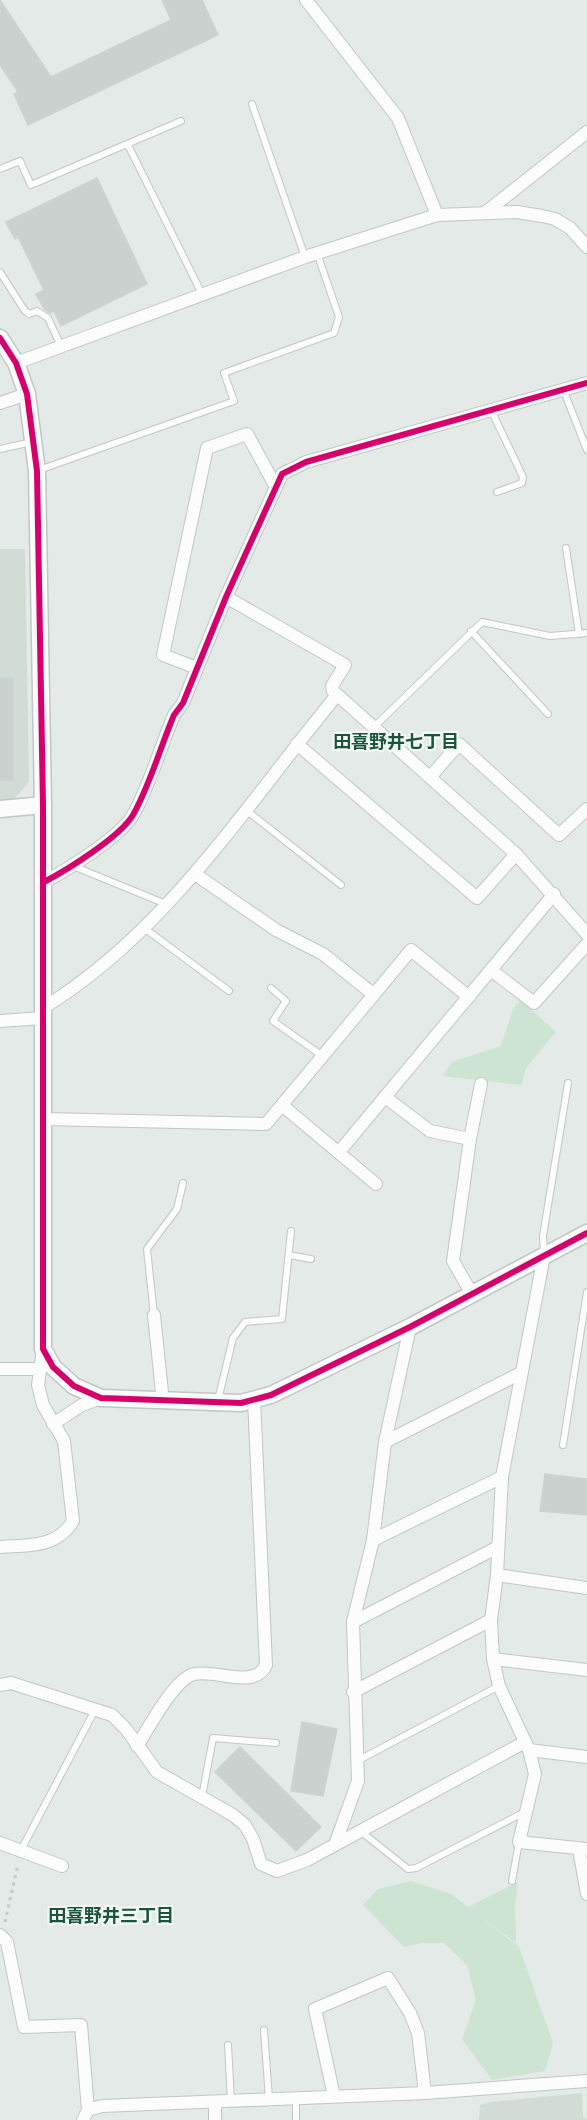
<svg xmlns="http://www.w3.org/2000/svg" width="587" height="2120" viewBox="0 0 587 2120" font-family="Raleway,'Noto Sans JP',sans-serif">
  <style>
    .built { fill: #d1dcd6 }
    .green { fill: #cce4d1 }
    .building { fill: #cbd1ce; stroke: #cdd3d0; stroke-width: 1.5 }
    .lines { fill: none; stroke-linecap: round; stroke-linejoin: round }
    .service-casing { stroke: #c1c7c4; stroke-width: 8 }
    .minor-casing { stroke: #c1c7c4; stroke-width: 14 }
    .tertiary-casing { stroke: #c1c7c4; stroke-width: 19 }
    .path { stroke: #c1cac5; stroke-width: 3; stroke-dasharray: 3 4.5; stroke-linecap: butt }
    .service { stroke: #fbfcfb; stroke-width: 6 }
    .minor { stroke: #fbfcfb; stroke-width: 12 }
    .tertiary { stroke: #fbfcfb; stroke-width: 16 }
    .cycleway-casing { stroke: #f2f9f5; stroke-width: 10 }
    .cycleway { stroke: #d6006c; stroke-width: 6 }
    .labels { text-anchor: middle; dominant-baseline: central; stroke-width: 4.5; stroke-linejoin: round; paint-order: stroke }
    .neighbourhood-label { font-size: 18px; font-weight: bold; fill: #1a533f; stroke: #f2f9f5 }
  </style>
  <rect width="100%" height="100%" fill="#e4eae7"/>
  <g class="built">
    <polygon points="0,549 25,549 29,782 13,800 0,800"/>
    <polygon points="582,2093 583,2117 587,2120 479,2120 480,2105 490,2102"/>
  </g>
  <g class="green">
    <polygon points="521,1000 556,1032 526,1068 521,1085 442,1076 452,1062 501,1046 513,1009"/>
    <polygon points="411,1881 451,1894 468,1907 518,1882 515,1905 516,1943 477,1914 519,1947 553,2043 545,2071 492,2080 462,2039 476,2000 467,1965 444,1943 422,1943 404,1947 363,1905 378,1889"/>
  </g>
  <g class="building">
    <polygon points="0,0 51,77 171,20 162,0 202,0 218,35 28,125 14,94 18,92 0,65"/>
    <polygon points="97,178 147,284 61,326 54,311 50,313 44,309 36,294 44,290 18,237 15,239 6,222"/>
    <rect x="0" y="678" width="13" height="102"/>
    <polygon points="545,1474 587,1479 587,1515 540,1511"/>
    <polygon points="302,1722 337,1729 323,1796 291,1791"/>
    <polygon points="240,1747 321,1827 296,1851 215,1772"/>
  </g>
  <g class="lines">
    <defs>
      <g id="service">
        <polyline points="252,104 305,257"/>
        <polyline points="128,145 202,294"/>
        <polyline points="0,169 20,161 31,185 181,121"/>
        <polyline points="0,272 25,311 29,314 37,311 48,318 61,346"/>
        <polyline points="563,389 587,450"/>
        <polyline points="491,410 523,477 522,483 497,492"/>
        <polyline points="0,449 32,442"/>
        <polyline points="39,470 234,401 224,373 334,333 339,317 317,253"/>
        <polyline points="566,548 579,634"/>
        <polyline points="471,631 548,714"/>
        <polyline points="375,726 482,622 550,636 587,633"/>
        <polyline points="246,810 341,885"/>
        <polyline points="73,866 166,904"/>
        <polyline points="144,928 229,991"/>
        <polyline points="271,988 286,1001 273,1021 324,1057"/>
        <polyline points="544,1254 543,1236 568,1083"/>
        <polyline points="289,1255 311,1259"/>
        <polyline points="154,1315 147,1249 177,1209 183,1183"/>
        <polyline points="218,1400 233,1338 245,1322 282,1319 291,1231"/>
        <polyline points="563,1445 587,1292"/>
        <polyline points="359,1760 499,1686"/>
        <polyline points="202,1797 213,1738 276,1743"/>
        <polyline points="359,1830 408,1869 416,1868 525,1812"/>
        <polyline points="21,1850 95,1710"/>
        <polyline points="512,1881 519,1842"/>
        <polyline points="264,2030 269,2099"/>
        <polyline points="228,2045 231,2101"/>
        <polyline points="296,2098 296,2120"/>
      </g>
      <g id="minor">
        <polyline points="306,0 398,118 437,215"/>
        <polyline points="486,212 587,132"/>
        <polyline points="16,363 305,257 437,215 517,212 542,216 555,219 570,228 587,247"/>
        <polyline points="0,403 27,394"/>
        <polyline points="226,597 345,665 332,686 333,691 516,854 587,934"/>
        <polyline points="197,668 163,655 207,448 247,434 276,487"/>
        <polyline points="297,744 477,898 516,854"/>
        <polyline points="431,776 459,744 559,835 587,809"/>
        <polyline points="195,874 276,930 323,954 373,994"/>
        <path d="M44,882c23,-12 76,-45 89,-67 17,-30 27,-67 41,-100l9,-12 43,-106 56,-123 24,-12 281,-79"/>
        <polyline points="491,970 534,1003 587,944"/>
        <path d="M43,1008c124,-76 203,-203 294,-313"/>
        <polyline points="0,1021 43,1018"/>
        <polyline points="385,1097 430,1131 470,1139"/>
        <polyline points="283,1106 376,1184"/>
        <polyline points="44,1119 266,1124 411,950 469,997"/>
        <polyline points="339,1152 554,894"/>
        <polyline points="544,1256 502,1477 497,1575 491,1620 493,1659 499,1686 529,1750 535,1774 519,1842 587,1849"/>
        <polyline points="472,1294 453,1261 470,1139 481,1084"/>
        <polyline points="154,1315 163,1402"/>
        <polyline points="0,1369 39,1369"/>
        <polyline points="53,1424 82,1405 101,1398"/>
        <polyline points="385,1442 521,1373"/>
        <polyline points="373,1540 502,1477"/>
        <path d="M0,1547c28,-2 57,1 73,-26l-9,-80 -21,-36 -5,-20 5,-36"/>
        <polyline points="497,1575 587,1588"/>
        <polyline points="353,1622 498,1547"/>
        <polyline points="493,1659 587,1670"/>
        <polyline points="0,1685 11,1683 112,1715 126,1729 157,1772 233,1815 245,1825 253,1839 261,1864 277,1871 307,1860 525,1742"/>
        <polyline points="353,1692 491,1620"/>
        <path d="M137,1746c12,-18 37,-67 57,-72 22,-5 61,16 72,-9l-12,-266"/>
        <polyline points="529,1750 587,1757"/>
        <polyline points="336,1842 358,1781 353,1622 373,1540 385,1442 410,1327"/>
        <polyline points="0,1843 62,1866"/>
        <polyline points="579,1849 587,1894"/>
        <polyline points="0,1935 7,1942 24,2027 81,2025 88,2110"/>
        <polyline points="334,2096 315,2009 388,1978 410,2013 418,2033 425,2093"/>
        <polyline points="83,2120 88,2110 102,2106 425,2093 587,2081"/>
        <polyline points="215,2120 215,2102"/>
      </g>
      <g id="tertiary">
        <polyline points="0,338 16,363 27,394 37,471 43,805 43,1349 53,1367 63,1376 74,1386 101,1398 241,1403 271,1395 410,1327 587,1233"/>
        <polyline points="0,809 43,805"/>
      </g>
    </defs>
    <use href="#service" class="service-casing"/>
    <use href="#minor" class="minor-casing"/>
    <use href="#tertiary" class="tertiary-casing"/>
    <polyline class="path" points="5,1922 18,1864"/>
    <use href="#service" class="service"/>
    <use href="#minor" class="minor"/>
    <use href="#tertiary" class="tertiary"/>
    <defs>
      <g id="cycleway">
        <polyline points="0,338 16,363 27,394 37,471 43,805 43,1349 53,1367 63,1376 74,1386 101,1398 241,1403 271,1395 410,1327 587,1233"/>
        <path d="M44,882c23,-12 76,-45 89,-67 17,-30 27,-67 41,-100l9,-12 43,-106 56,-123 24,-12 281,-79"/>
      </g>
    </defs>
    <use href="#cycleway" class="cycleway-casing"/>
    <use href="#cycleway" class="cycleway"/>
  </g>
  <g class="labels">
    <g class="neighbourhood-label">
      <text x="396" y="741">田喜野井七丁目</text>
      <text x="111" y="1915">田喜野井三丁目</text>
    </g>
  </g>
</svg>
